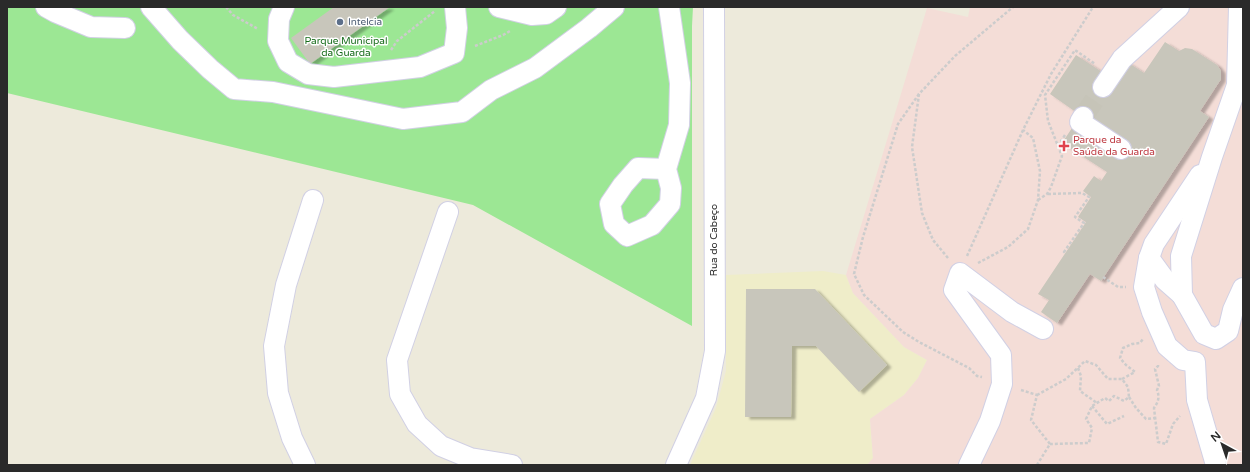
<svg xmlns="http://www.w3.org/2000/svg" width="1250" height="472" viewBox="0 0 1250 472" font-family="'Varela Round',sans-serif">
  <style>
    .education { fill: #efedc9 }
    .medical { fill: #f4ddd7 }
    .green { fill: #9ce794 }
    .building { fill: #c8c6bb; filter: url(#shadow) }
    .lines { fill: none; stroke-linecap: round; stroke-linejoin: round }
    .minor-tunnel { stroke: #c6c4b8; stroke-width: 20; stroke-dasharray: 20 10; stroke-linecap: butt }
    .minor-casing { stroke: #d1d0e4; stroke-width: 22 }
    .path { stroke: #ccc; stroke-width: 2.5; stroke-dasharray: 3 2; stroke-linecap: butt }
    .minor { stroke: #fff; stroke-width: 20 }
    .service-dot { fill: #5c6f8a; stroke: #fff; stroke-width: 1.5 }
    .health-dot { fill: #e0444e; stroke: #fff; stroke-width: 1.5 }
    .labels { text-anchor: middle; dominant-baseline: central; stroke-width: 3; stroke-linejoin: round; paint-order: stroke }
    .service-label { font-size: 10px; fill: #4e5e75; stroke: #fff; text-anchor: start }
    .park-label { font-size: 10px; fill: #166b1a; stroke: #fff }
    .health-label { font-size: 10px; fill: #be3a42; stroke: #fff; text-anchor: start }
    .street-label { font-size: 10px; fill: #2a2a2a; stroke: #fff }
  </style>
  <defs>
    <filter id="shadow"><feDropShadow dx="4.5" dy="2.5" stdDeviation="1" flood-color="#0004"/></filter>
  </defs>
  <rect width="100%" height="100%" fill="#edeadb"/>
  <polygon class="education" points="823,271 846,275 853,293 904,347 927,360 918,378 904,395 870,419 873,459 867,465 690,465 716,408 726,371 726,275"/>
  <polygon class="medical" points="970,7 1243,7 1243,465 867,465 873,458 870,419 904,395 918,378 927,360 904,347 853,293 846,275 927,8 968,17"/>
  <polygon class="green" points="7,7 693,7 692,26 692,326 473,205 7,93"/>
  <g class="building">
    <polygon points="334,7 390,7 310,64 291,38"/>
    <polygon points="1165,42 1179,51 1185,48 1192,49 1217,65 1221,71 1221,79 1200,111 1209,117 1101,281 1090,274 1057,323 1041,312 1049,300 1038,294 1086,222 1078,217 1091,197 1083,191 1094,176 1101,181 1107,172 1062,143 1074,125 1083,117 1050,94 1076,55 1105,74 1127,62 1144,73"/>
    <polygon points="746,289 815,289 887,365 859,392 816,346 792,346 791,417 745,417"/>
  </g>
  <g class="lines">
    <polyline class="minor-tunnel" points="1083,117 1103,87"/>
    <defs>
      <g id="minor">
        <polyline points="46,7 55,12 91,27 125,28"/>
        <polyline points="151,7 180,40 210,69 234,89 273,92 403,119 462,112 491,90 535,68 589,28 614,7"/>
        <polyline points="284,7 279,19 278,41 288,62 308,74 334,77 420,67 454,53 457,28 455,7"/>
        <polyline points="499,7 532,15 546,14 556,7"/>
        <polyline points="1239,7 1237,85 1212,157 1181,256 1182,295 1204,334 1216,339 1228,331 1233,310 1243,288"/>
        <polyline points="1103,87 1122,59 1179,7"/>
        <polyline points="1083,117 1080,122 1121,149"/>
        <polyline points="666,169 638,168 623,185 610,204 614,224 627,236 652,225 670,204 671,188 666,169 679,125 680,83 669,7"/>
        <polyline points="1200,175 1154,244 1149,258 1144,287 1152,312 1167,346 1183,360 1195,362 1197,400 1216,465"/>
        <polyline points="448,212 397,360 400,394 417,424 441,446 470,458 512,465"/>
        <polyline points="1149,258 1165,280 1182,295"/>
        <polyline points="305,465 292,438 278,393 274,346 286,285 313,200"/>
        <polyline points="676,465 706,398 715,351 714,7"/>
        <polyline points="969,465 990,421 1002,384 1001,355 954,290 960,273 1012,312 1043,329"/>
      </g>
    </defs>
    <use href="#minor" class="minor-casing"/>
    <g class="path">
      <polyline points="226,7 233,15 258,29"/>
      <polyline points="475,46 503,35 510,31"/>
      <polyline points="391,50 397,41 435,11"/>
      <polyline points="919,94 898,124 863,237 854,274 864,295 903,332 919,342 969,368 977,376 982,377"/>
      <polyline points="1058,146 1065,135"/>
      <polyline points="1048,194 1082,193 1089,197 1075,217 1084,223 1064,252 1065,252"/>
      <polyline points="1038,200 1047,194 1051,187 1062,156 1048,121 1045,95 1075,50 1095,64"/>
      <polyline points="967,256 1023,130 1051,74 1093,7"/>
      <polyline points="948,258 933,240 922,213 912,147 919,94 955,56 1013,7"/>
      <polyline points="978,263 1008,247 1028,229 1038,200 1040,171 1033,138 1023,130"/>
      <polyline points="1103,277 1118,287 1126,287"/>
      <path d="M1158,365v1l-3,3 4,17 -2,4c3,8 1,12 -3,18l4,34 8,2 7,-20 7,-8"/>
      <polyline points="1078,368 1081,376 1080,391 1097,403"/>
      <polyline points="1122,379 1135,372 1126,365 1120,358 1123,348 1132,344 1140,343 1143,339"/>
      <polyline points="1021,390 1037,395 1031,420 1050,444 1037,465"/>
      <polyline points="1037,395 1066,379 1085,361 1096,365 1108,379 1122,379 1128,387 1129,397 1124,401 1114,396 1109,401 1105,398 1092,406 1086,419 1092,428 1089,443 1050,444"/>
      <polyline points="1129,397 1136,408 1146,419 1155,418"/>
      <polyline points="1092,406 1107,424 1124,416"/>
    </g>
    <use href="#minor" class="minor"/>
  </g>
  <circle class="service-dot" cx="340" cy="22" r="4"/>
  <path class="health-dot" d="M1062 140h4v4h4v4h-4v4h-4v-4h-4v-4h4z"/>
  <g class="labels">
    <g class="service-label">
      <text x="348" y="22">Intelcia</text>
    </g>
    <g class="park-label">
      <text x="346" y="41">Parque Municipal<tspan x="346" dy="12">da Guarda</tspan></text>
    </g>
    <g class="health-label">
      <text x="1073" y="140">Parque da<tspan x="1073" dy="12">Saúde da Guarda</tspan></text>
    </g>
    <g class="street-label">
      <text transform="translate(714 240) rotate(-90)">Rua do Cabeço</text>
    </g>
  </g>
  <rect width="1250" height="472" fill="none" stroke="#2a2a2a" stroke-width="16"/>
  <g transform="translate(1222 444) rotate(320)" stroke="#ffffff" stroke-width="3" paint-order="stroke">
  <path d="M0-3L7 15L0 10L-7 15Z" fill="#2a2a2a"/>
  <text y="-6" font-size="11" font-weight="bold" text-anchor="middle" fill="#2a2a2a">N</text>
  </g>
</svg>
